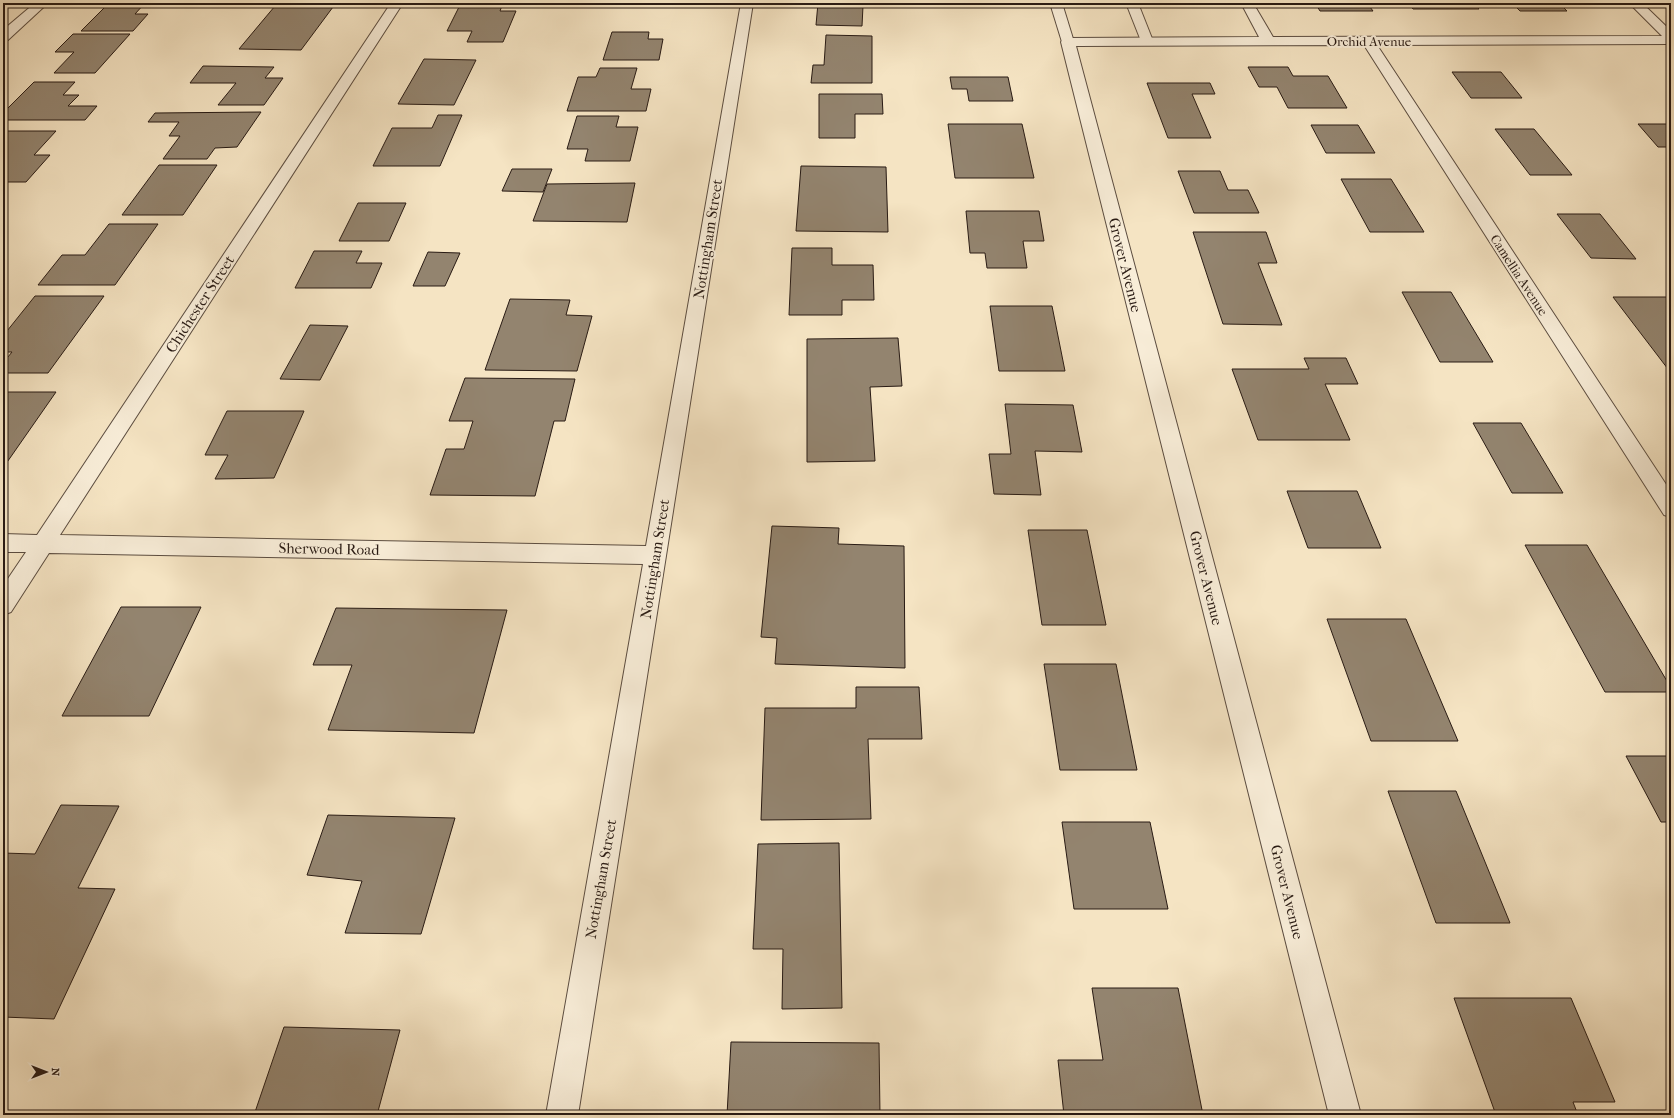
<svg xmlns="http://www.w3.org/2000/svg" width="1674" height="1118" viewBox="0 0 1674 1118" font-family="'IM FELL French Canon',serif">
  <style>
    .building { fill: #93846f; stroke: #291b14 }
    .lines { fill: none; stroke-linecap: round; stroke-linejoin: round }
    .service-casing { stroke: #5c4d40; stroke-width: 2 }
    .minor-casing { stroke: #5c4d40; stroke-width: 2 }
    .service { fill: #f8edd8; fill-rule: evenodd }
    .minor { fill: #f8edd8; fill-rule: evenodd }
    .labels { text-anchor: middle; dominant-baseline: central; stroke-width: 4; stroke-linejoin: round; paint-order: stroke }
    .far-street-label { font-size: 13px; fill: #291b14; stroke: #f8edd8 }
    .street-label { font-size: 15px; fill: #291b14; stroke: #f8edd8 }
  </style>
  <rect width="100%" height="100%" fill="#f5e4c3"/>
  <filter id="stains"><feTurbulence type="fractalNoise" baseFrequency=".005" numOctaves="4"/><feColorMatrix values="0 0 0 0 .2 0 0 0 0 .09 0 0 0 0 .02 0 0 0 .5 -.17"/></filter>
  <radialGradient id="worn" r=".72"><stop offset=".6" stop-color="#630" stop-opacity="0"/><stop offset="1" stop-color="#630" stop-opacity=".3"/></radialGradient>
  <g class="building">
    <polygon points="109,3 145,3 135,14 148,14 133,31 81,31"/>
    <polygon points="461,3 503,3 500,11 516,11 503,42 467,42 472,31 447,31"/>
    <polygon points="818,3 896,3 896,6 863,6 862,26 816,25"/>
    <polygon points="1315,3 1367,3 1373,11 1320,11"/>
    <polygon points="1408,3 1473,3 1479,9 1413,9"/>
    <polygon points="1512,3 1559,3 1567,11 1520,11"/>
    <polygon points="275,6 333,7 301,50 239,49"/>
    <polygon points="612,32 649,32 648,39 663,39 659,60 603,60"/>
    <polygon points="73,34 130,34 95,73 54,73 74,52 55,52"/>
    <polygon points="826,35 872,36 872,83 811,83 813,65 824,65"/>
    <polygon points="424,59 476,60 454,105 398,104"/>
    <polygon points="203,66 274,67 265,78 283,78 264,105 218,105 236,83 190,83"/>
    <polygon points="1248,67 1288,67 1293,76 1328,76 1347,108 1288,108 1277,87 1259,87"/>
    <polygon points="600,68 637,68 631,89 651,89 646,111 567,111 578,77 596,77"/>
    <polygon points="1452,72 1501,72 1522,98 1471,98"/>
    <polygon points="950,77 1008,77 1013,101 969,101 967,89 952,89"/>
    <polygon points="34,82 75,82 63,95 79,95 68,106 97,106 85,120 3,120 3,113"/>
    <polygon points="1147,83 1210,83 1215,94 1192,94 1211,138 1168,138"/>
    <polygon points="819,94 882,94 883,114 855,114 855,138 819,138"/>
    <polygon points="261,112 237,147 215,148 207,159 163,159 180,136 169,136 179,122 148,122 155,113"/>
    <polygon points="438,115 462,115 440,166 373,166 392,128 432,128"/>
    <polygon points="577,116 619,116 616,127 638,127 630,161 585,161 588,149 567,149"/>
    <polygon points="948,124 1022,124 1034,178 955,178"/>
    <polygon points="1638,124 1671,124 1671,147 1658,147"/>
    <polygon points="1311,125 1358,125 1375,153 1326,153"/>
    <polygon points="1495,129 1534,129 1572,175 1530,175"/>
    <polygon points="3,131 56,131 34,155 50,155 26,182 3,182"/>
    <polygon points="159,165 217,165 183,215 122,215"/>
    <polygon points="801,166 886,167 888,232 796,231"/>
    <polygon points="512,169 552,169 543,192 502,191"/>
    <polygon points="1178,171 1220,171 1228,190 1248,190 1259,213 1194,213"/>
    <polygon points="1341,179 1391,179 1424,232 1370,232"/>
    <polygon points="635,183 627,222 533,221 547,184"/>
    <polygon points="358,203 406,203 389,241 339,241"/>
    <polygon points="966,211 1039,211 1044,241 1023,241 1027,268 987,268 985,253 970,253"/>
    <polygon points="1557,214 1600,214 1636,259 1591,258"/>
    <polygon points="109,224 158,224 115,285 38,285 62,255 85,255"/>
    <polygon points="1193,232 1266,232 1277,263 1258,263 1282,325 1223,324"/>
    <polygon points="792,248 832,248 832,265 873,265 874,300 842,300 842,315 789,315"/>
    <polygon points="314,251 362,251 356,263 382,263 371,288 295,288"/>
    <polygon points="428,252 460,253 445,286 413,286"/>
    <polygon points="1402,292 1451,292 1493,362 1440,362"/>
    <polygon points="35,296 104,296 48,373 3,373 3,363 12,352 3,352 3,336"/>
    <polygon points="1613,297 1667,297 1671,302 1671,373"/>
    <polygon points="510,299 570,300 566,315 592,316 577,371 485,370"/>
    <polygon points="990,306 1052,306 1065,371 999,371"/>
    <polygon points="310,325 348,326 320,380 280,379"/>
    <polygon points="898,338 902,386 870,387 875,461 807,462 807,339"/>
    <polygon points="1304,358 1346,358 1358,384 1325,384 1350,440 1258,440 1232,369 1309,369"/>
    <polygon points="465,378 575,379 565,421 554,421 535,496 430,495 446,449 464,449 473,421 449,421"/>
    <polygon points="3,392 56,392 3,468"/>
    <polygon points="1005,404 1073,405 1082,452 1035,451 1041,495 994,494 989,454 1011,454"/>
    <polygon points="227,411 304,411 274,478 215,479 228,455 205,455"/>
    <polygon points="1473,423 1521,423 1563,493 1512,493"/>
    <polygon points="1287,491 1357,491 1381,548 1308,548"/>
    <polygon points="772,526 839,528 838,544 904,546 905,668 775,664 777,638 761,637"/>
    <polygon points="1028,530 1087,530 1106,625 1042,625"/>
    <polygon points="1525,545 1587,545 1671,688 1671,692 1605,692"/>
    <polygon points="121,607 201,607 149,716 62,716"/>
    <polygon points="336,608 507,610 474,733 328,730 352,665 313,665"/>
    <polygon points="1327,619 1406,619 1458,741 1371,741"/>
    <polygon points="1044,664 1116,664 1137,770 1060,770"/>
    <polygon points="856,687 919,687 922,739 868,739 871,819 761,820 765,708 856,708"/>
    <polygon points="1626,756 1671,756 1671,822 1661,822"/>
    <polygon points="1388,791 1456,791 1510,923 1436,923"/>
    <polygon points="61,805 119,806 78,888 115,889 54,1019 3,1017 3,853 35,854"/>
    <polygon points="328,815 455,818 421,934 345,933 362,881 307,875"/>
    <polygon points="1062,822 1150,822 1168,909 1074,909"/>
    <polygon points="839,843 842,1008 782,1009 783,949 753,949 758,844"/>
    <polygon points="1092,988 1178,988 1203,1115 1064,1115 1058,1060 1103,1060"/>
    <polygon points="1454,998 1571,998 1615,1102 1573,1102 1578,1115 1496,1115"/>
    <polygon points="284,1027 400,1030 377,1115 254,1115"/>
    <polygon points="731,1042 879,1043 880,1115 727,1115"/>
  </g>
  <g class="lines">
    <defs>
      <g id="service">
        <polygon points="1050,3 1062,3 1074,42 1072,45 1068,46 1062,42"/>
        <polygon points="1126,3 1138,3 1153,41 1151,44 1147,45 1141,41"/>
      </g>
      <g id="minor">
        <polygon points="35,3 48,3 8,40 3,41 3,30"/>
        <polygon points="391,3 403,3 60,535 646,546 741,3 753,3 578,1115 546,1115 643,564 49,553 11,612 3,615 3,586 26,552 3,552 3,534 37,535"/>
        <polygon points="1241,3 1253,3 1273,37 1662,36 1629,3 1642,3 1671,31 1671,44 1377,45 1671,492 1671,517 1664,515 1364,45 1076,46 1361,1115 1329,1115 1061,42 1063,39 1068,38 1259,37"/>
      </g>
    </defs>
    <use href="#service" class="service-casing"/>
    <use href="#minor" class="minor-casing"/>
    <use href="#service" class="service"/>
    <use href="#minor" class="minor"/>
  </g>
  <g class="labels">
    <g class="far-street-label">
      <text x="1369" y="41">Orchid Avenue</text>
      <text transform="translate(1519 275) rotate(57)">Camellia Avenue</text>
    </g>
    <g class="street-label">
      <text transform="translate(708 239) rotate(-81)">Nottingham Street</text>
      <text transform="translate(1125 265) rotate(76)">Grover Avenue</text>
      <text transform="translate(200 304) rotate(-57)">Chichester Street</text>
      <text transform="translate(329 549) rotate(1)">Sherwood Road</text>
      <text transform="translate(655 559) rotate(-81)">Nottingham Street</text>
      <text transform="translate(1206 578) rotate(76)">Grover Avenue</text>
      <text transform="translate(601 879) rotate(-80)">Nottingham Street</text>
      <text transform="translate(1287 892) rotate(76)">Grover Avenue</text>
    </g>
  </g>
  <rect width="1674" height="1118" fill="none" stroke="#f5e4c3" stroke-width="16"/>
  <rect x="4" y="4" width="1666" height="1110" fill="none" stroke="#291b14" stroke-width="2"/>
  <rect x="8" y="8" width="1658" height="1102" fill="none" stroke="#291b14"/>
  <g transform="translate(46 1072) rotate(90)" stroke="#f8edd8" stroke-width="3" paint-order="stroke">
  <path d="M0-3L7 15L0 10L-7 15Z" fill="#291b14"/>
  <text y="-6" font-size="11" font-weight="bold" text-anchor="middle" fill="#291b14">N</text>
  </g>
  <rect width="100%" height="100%" filter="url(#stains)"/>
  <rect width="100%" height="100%" fill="url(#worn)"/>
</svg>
